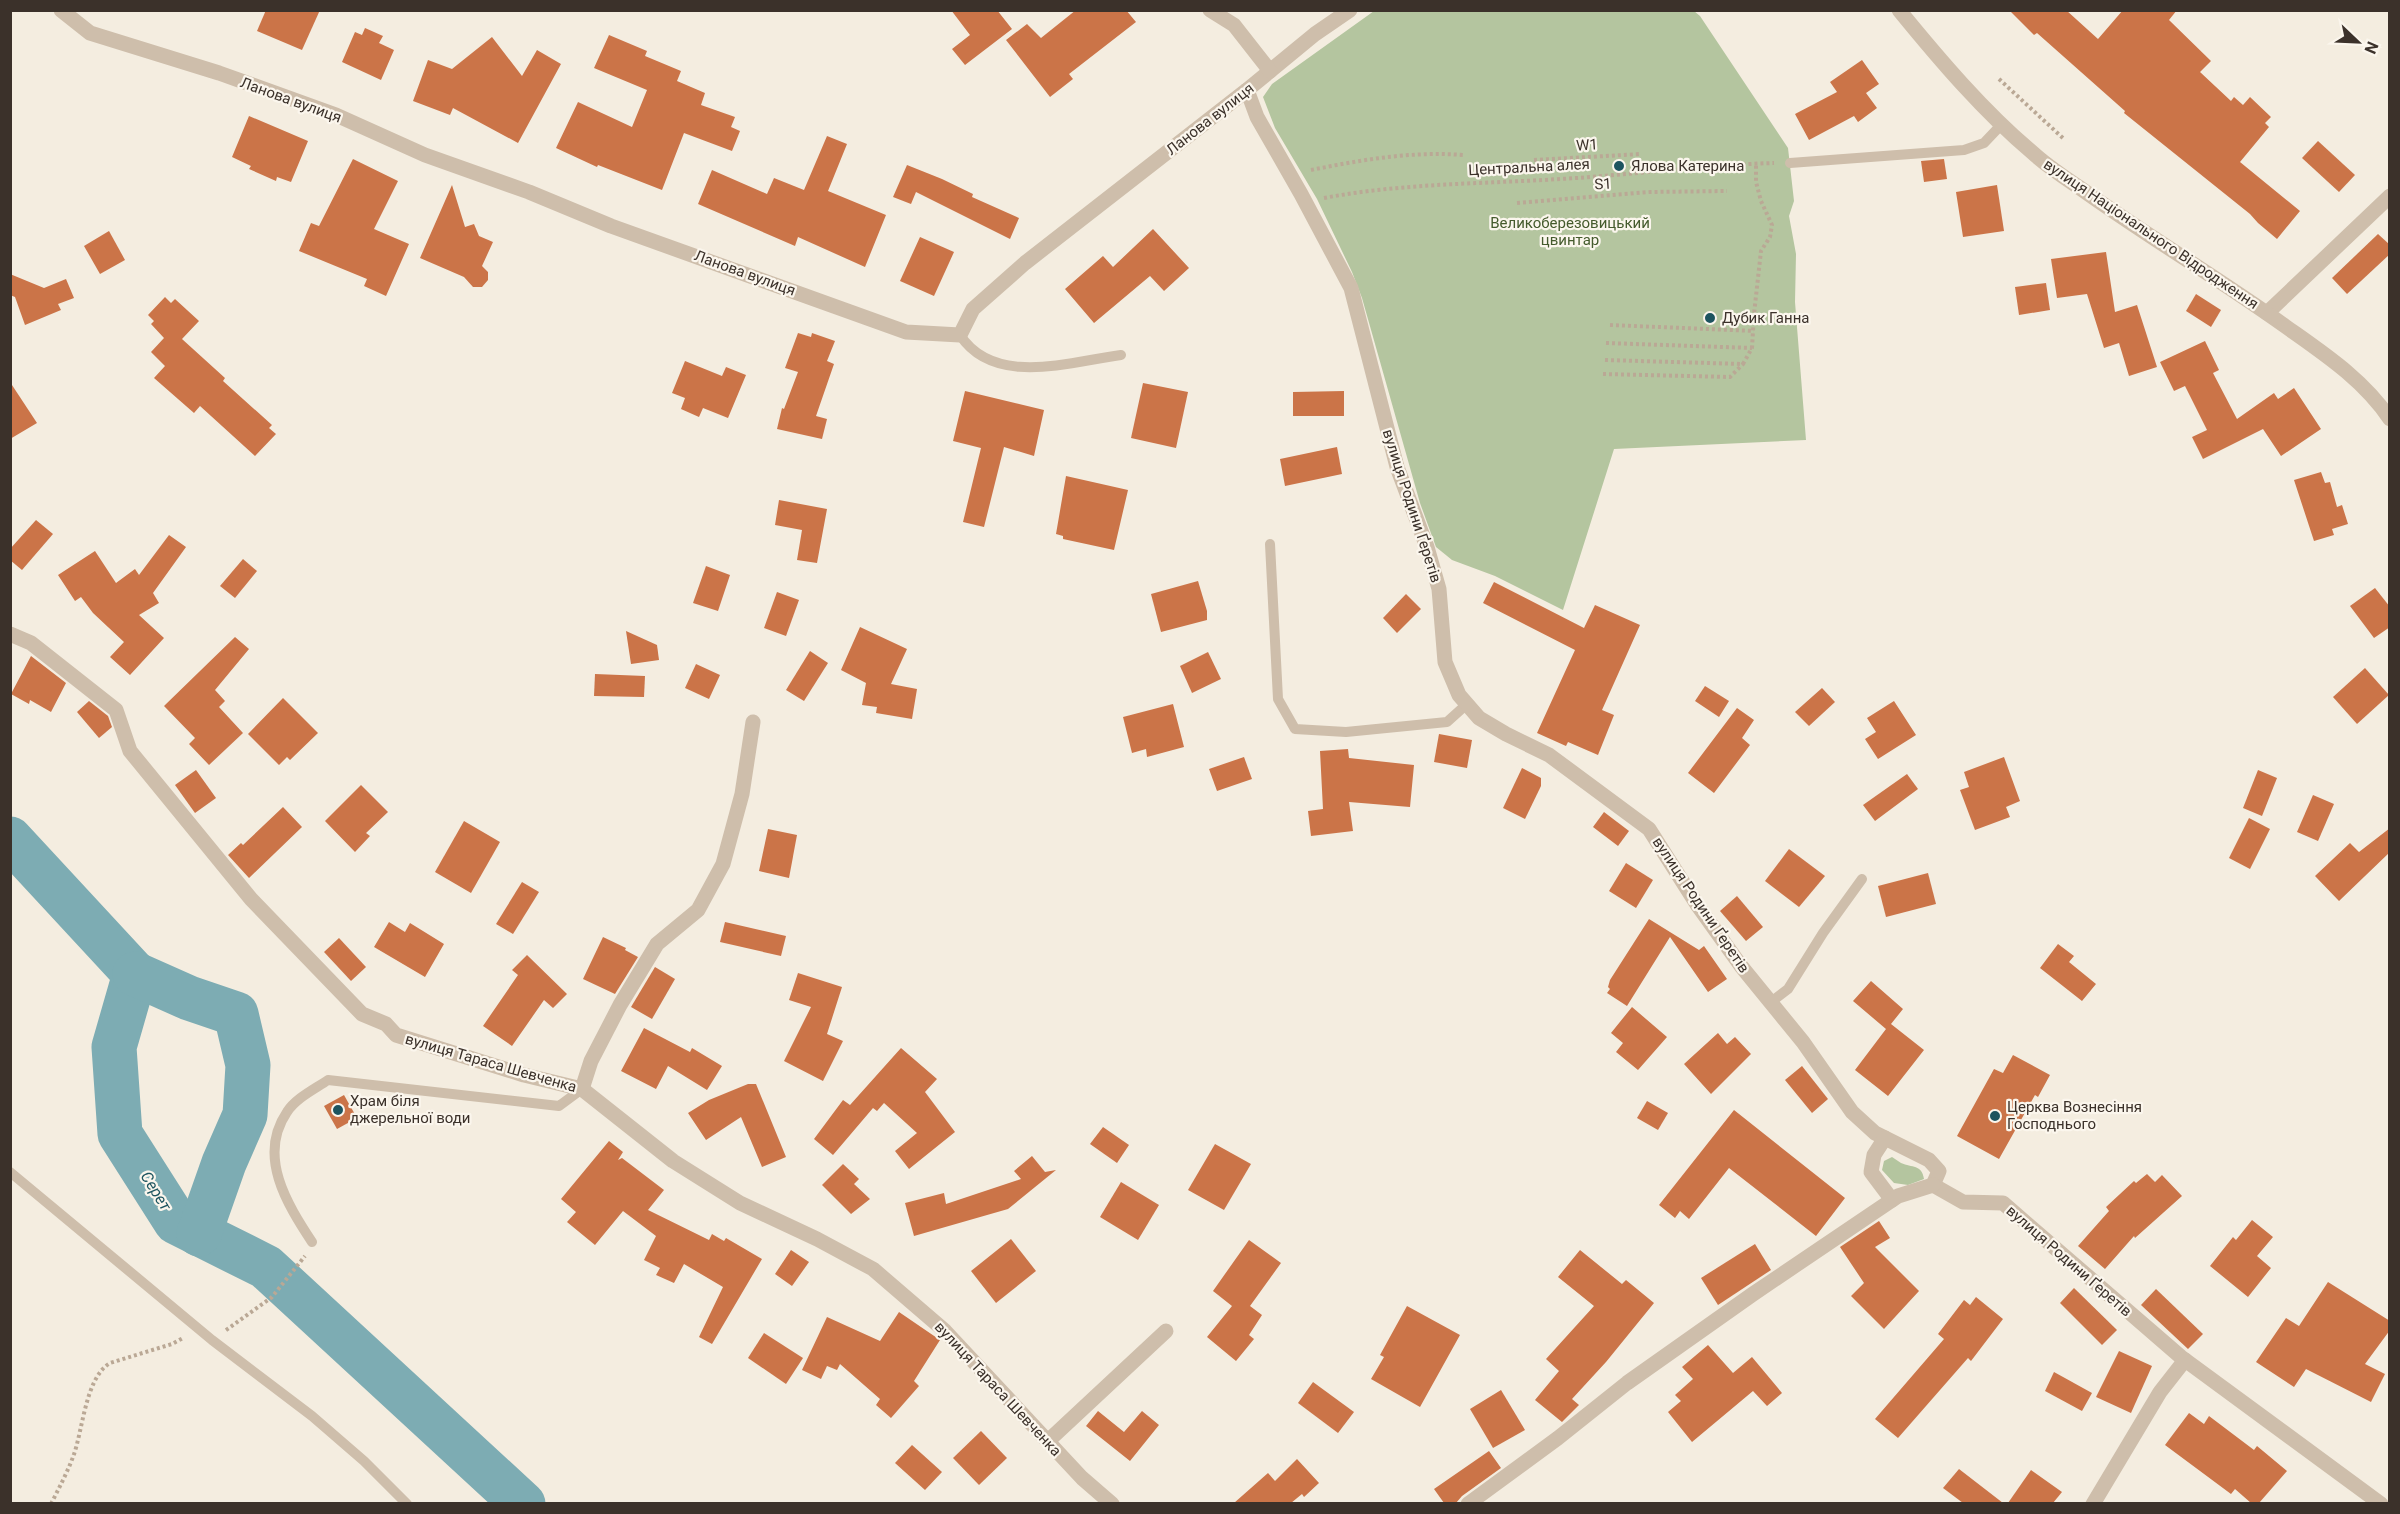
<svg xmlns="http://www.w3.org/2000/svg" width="2400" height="1514" viewBox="0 0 2400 1514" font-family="Roboto,sans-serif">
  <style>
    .green { fill: #b4c59f }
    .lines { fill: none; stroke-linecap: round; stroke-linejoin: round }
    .river { stroke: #7dacb3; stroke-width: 45 }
    .building { fill: #cb7448 }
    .path { stroke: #baa895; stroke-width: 4; stroke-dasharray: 3 3; stroke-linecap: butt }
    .service { stroke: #cebeab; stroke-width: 10 }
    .minor { stroke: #cebeab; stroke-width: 15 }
    .tertiary { stroke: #cebeab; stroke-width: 15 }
    .poi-dot { fill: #1d545f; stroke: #fbf6ed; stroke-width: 2 }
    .labels { text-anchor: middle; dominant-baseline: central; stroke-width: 4.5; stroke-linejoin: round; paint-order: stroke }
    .street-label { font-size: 15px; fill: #3b312a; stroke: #fbf6ed }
    .poi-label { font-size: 15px; fill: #3b312a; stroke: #fbf6ed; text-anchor: start }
    .park-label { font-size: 15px; fill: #455b2d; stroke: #fbf6ed }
    .water-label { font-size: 16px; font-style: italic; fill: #1d545f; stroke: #fbf6ed }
  </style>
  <rect width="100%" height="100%" fill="#f4ede0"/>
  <g class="green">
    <polygon points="1374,11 1694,11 1700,16 1788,148 1794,201 1789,216 1796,254 1795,302 1806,440 1614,449 1563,610 1495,576 1452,560 1436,547 1420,503 1362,298 1352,272 1317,199 1275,128 1263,97 1272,84"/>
    <path d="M1892,1157c3,2 6,4 9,6 11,5 21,1 23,16l-16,6 -14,-2 -12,-13 2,-9z"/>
  </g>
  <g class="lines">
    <g class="river">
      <polyline points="10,839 135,974 114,1047 120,1134 176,1222 266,1267 523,1504"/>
      <polyline points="135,974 189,998 236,1014 248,1065 245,1115 224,1163 199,1234"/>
    </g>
  </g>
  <g class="building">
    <polygon points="266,10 320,10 302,50 257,31"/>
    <polygon points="951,10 997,10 1012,29 965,65 952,49 970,35"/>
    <polygon points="1076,10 1126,10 1136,22 1069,74 1073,79 1050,97 1006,40 1027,24 1041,38"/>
    <polygon points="2009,10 2066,10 2098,39 2123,10 2177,10 2169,20 2211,61 2200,72 2231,101 2234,97 2243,105 2250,97 2271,117 2265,123 2269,127 2240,162 2300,211 2277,239 2258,223 2250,214 2124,113 2125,111 2037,33 2034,35"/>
    <polygon points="365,28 383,36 379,43 394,50 381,80 342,62 355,32 362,35"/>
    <polygon points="609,35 647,51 645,56 681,71 677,81 705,93 701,105 735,117 731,127 740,131 732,151 684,133 662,190 598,165 597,167 556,148 578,102 632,127 647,90 594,68"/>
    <polygon points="492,37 522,76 537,50 561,64 518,143 453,108 450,115 413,101 428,60 452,69"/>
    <polygon points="1862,60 1879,84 1866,93 1877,108 1858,122 1854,116 1809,140 1795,114 1837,92 1830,82"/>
    <polygon points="249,116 308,141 291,182 277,177 276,181 249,169 251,166 232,157"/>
    <polygon points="827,136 847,144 828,191 886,215 865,267 798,237 795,246 698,204 712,170 767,194 774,178 804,190"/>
    <polygon points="2318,141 2355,175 2339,192 2302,158"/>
    <polygon points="353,159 398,181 374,229 409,244 386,296 364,286 367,279 299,251 311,223 319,226"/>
    <polygon points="1944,159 1947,179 1924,182 1921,161"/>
    <polygon points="907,165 942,179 973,194 972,197 1019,218 1010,239 916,192 911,204 893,197"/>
    <polygon points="452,185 465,227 474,224 479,236 493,242 482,266 488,272 488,280 482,287 473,287 464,277 420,258"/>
    <polygon points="1997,185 2004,231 1963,237 1956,192"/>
    <polygon points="1153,229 1189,268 1164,291 1150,276 1094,323 1065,289 1103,256 1113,267"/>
    <polygon points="109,231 125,260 100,274 84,246"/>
    <polygon points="2378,234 2390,245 2390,254 2347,294 2332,278"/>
    <polygon points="920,237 954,252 934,296 900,281"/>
    <polygon points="2106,252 2115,312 2137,305 2157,367 2129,376 2119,343 2104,348 2087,294 2057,298 2051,259"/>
    <polygon points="10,274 44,288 66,279 74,298 58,304 61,310 25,325 15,297 10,295"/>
    <polygon points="2046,283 2050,310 2019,315 2015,287"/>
    <polygon points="2196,294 2221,310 2211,327 2186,311"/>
    <polygon points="165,297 171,303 175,299 199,321 182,339 225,378 223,381 272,425 269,428 276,434 255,456 200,406 194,413 154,378 165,366 151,352 164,338 151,324 154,321 148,315"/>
    <polygon points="798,333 811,337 812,333 835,341 827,361 834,364 816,416 827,419 822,439 777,429 782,408 784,409 798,372 785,368"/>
    <polygon points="2205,341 2219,370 2213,373 2237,419 2274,393 2278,399 2294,388 2321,429 2281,456 2263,429 2203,459 2192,437 2207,430 2185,386 2174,391 2160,362"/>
    <polygon points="685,361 722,376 726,367 746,375 728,418 703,408 699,417 681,409 685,398 672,393"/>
    <polygon points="10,382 37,423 10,439"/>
    <polygon points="1143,383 1188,392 1176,448 1131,438"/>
    <polygon points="965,391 1044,410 1034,456 1004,447 984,527 963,522 981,448 953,441"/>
    <polygon points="1344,391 1344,416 1293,416 1293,392"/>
    <polygon points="1337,447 1342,474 1285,486 1280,459"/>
    <polygon points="2321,472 2325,483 2330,482 2337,507 2342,505 2348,524 2332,529 2334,535 2314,541 2294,480"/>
    <polygon points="1066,476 1128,490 1114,550 1063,539 1063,536 1056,534"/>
    <polygon points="779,500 827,509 817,563 797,560 802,530 775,525"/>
    <polygon points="36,520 53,534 22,570 10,560 10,549"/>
    <polygon points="169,535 186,547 153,593 159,603 139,615 164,638 130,675 110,657 124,642 93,613 81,597 75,601 58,575 95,551 116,583 135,569 139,575"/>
    <polygon points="243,559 257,571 235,598 220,586"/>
    <polygon points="706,566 730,575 718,611 693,603"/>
    <polygon points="1198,581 1207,611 1207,620 1161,632 1151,594"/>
    <polygon points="1494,582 1584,628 1595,605 1640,625 1602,710 1614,715 1598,755 1568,742 1566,746 1537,733 1575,650 1483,603"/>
    <polygon points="2375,588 2390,607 2390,627 2374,638 2350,606"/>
    <polygon points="777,592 799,600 786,636 764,628"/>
    <polygon points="1406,594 1421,609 1397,633 1383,618"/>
    <polygon points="860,627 907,649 891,684 917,689 912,719 876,713 877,707 862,705 866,683 841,670"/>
    <polygon points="626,631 657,645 659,660 631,664"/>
    <polygon points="235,637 249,649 215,690 225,701 219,707 243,733 209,765 189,744 195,738 164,706"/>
    <polygon points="810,651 828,663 804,701 786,690"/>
    <polygon points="1208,652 1221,679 1192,693 1180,666"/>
    <polygon points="31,656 66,683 51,712 30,700 29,704 11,694"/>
    <polygon points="696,664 720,675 709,699 685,688"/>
    <polygon points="2365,668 2389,695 2357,724 2333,697"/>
    <polygon points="595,674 645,676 644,697 594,696"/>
    <polygon points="1705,686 1729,701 1719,717 1695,701"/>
    <polygon points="1822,688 1835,702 1809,726 1795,712"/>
    <polygon points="283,698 318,733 290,760 287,757 279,765 248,734"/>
    <polygon points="89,701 108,716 112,727 99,738 77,712"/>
    <polygon points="1894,701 1916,735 1878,759 1865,739 1876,732 1867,718"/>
    <polygon points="1173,704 1184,747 1147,757 1146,749 1132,753 1123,717"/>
    <polygon points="1737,708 1754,720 1742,738 1750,745 1714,793 1688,773"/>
    <polygon points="1439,734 1472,740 1467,768 1434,762"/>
    <polygon points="1348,749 1349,758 1414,765 1410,807 1349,802 1353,831 1311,836 1308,811 1323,809 1320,751"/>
    <polygon points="1244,757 1252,779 1217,791 1209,769"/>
    <polygon points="2004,757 2020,801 2006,807 2010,817 1975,830 1960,790 1969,787 1964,772"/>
    <polygon points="1522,768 1541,778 1541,786 1525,819 1503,808"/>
    <polygon points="196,770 216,798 195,813 175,785"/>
    <polygon points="2258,770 2277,778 2262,816 2243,808"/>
    <polygon points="1907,774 1918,789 1875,821 1863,805"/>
    <polygon points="361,785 388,812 366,833 370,836 355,852 325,821"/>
    <polygon points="2313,795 2334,804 2318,841 2297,832"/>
    <polygon points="283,807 302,827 249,878 228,855 241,843 243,845"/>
    <polygon points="1604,812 1629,831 1618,846 1593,827"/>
    <polygon points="2249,818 2270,829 2250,869 2229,858"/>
    <polygon points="464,821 500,842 471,893 435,872"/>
    <polygon points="2390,828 2390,852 2339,901 2315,876 2350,843 2359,852"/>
    <polygon points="768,829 797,835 789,878 759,871"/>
    <polygon points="1789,849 1825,876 1799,907 1765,881"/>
    <polygon points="1626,863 1653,880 1636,908 1609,891"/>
    <polygon points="1928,873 1936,904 1886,917 1878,886"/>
    <polygon points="522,882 539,892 513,934 496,924"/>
    <polygon points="1737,896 1763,927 1746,941 1720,911"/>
    <polygon points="1649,919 1699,950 1704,946 1727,979 1708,992 1670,937 1627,1006 1607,993 1610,989 1608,987 1610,980"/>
    <polygon points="389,922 405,932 410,923 444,944 425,977 374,947"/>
    <polygon points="725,922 786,936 781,956 720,942"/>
    <polygon points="603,937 626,948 625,950 638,957 615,994 583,979"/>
    <polygon points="339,938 366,967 351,981 324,952"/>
    <polygon points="2058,944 2074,956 2069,962 2096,984 2082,1001 2040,968"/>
    <polygon points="527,955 567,994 553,1008 544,1000 512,1046 483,1026 518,975 512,970"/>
    <polygon points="655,967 675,979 652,1019 631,1007"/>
    <polygon points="798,973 842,987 827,1034 843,1041 823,1081 784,1061 811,1007 789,1000"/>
    <polygon points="1871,981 1903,1009 1891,1024 1924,1050 1888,1096 1855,1070 1886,1029 1853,1001"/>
    <polygon points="1632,1007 1667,1037 1638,1070 1616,1052 1623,1043 1611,1033"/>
    <polygon points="644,1028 690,1052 692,1048 722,1066 707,1090 668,1066 656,1089 621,1071"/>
    <polygon points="1718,1033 1727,1044 1735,1037 1751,1054 1711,1094 1684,1064"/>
    <polygon points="901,1048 937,1079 925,1092 955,1132 909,1169 895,1151 917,1133 884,1103 877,1111 873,1108 833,1155 814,1139 843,1100 850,1105"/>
    <polygon points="2013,1055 2050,1075 2038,1097 2035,1095 1999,1159 1957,1136 1994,1069 2003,1073"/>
    <polygon points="1802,1066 1828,1099 1812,1113 1785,1080"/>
    <polygon points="748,1084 756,1084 786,1157 762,1167 741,1117 706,1140 688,1113 709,1100"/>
    <polygon points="344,1095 357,1118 337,1129 324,1106"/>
    <polygon points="1647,1101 1668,1113 1658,1130 1637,1118"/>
    <polygon points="1734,1110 1845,1198 1816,1236 1729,1168 1689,1219 1680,1211 1675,1218 1659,1205"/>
    <polygon points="1103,1127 1129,1145 1117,1163 1090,1144"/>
    <polygon points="609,1141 623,1152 618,1160 622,1158 664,1190 648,1210 709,1240 712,1234 724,1241 726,1238 762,1259 712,1344 699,1337 723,1287 684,1264 674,1283 656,1275 660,1268 644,1260 656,1236 623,1211 595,1245 567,1222 576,1212 561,1199"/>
    <polygon points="1215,1144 1251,1164 1224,1210 1188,1190"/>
    <polygon points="1032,1156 1045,1172 1056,1170 1008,1209 914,1236 905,1203 944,1193 946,1204 1021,1179 1014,1171"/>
    <polygon points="843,1164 859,1179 854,1184 870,1199 851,1214 822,1185"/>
    <polygon points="2147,1174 2155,1182 2162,1175 2182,1196 2135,1238 2134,1236 2105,1269 2078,1246 2109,1211 2106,1207 2134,1181 2136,1183"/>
    <polygon points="1121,1182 1159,1205 1138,1240 1100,1217"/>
    <polygon points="2252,1220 2273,1237 2257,1256 2271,1268 2248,1297 2210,1266 2233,1237 2236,1240"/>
    <polygon points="1879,1221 1890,1238 1875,1247 1919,1291 1884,1329 1851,1296 1864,1283 1840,1247"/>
    <polygon points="1011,1239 1036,1271 996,1303 971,1271"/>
    <polygon points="1249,1240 1281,1263 1250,1306 1262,1315 1249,1335 1254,1339 1236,1361 1207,1337 1232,1306 1213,1291"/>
    <polygon points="1755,1244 1771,1270 1718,1305 1701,1278"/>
    <polygon points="791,1250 809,1262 792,1286 775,1274"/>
    <polygon points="1580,1250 1622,1284 1626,1280 1654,1303 1606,1362 1572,1399 1579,1405 1562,1422 1535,1400 1559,1371 1546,1359 1594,1306 1558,1277"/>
    <polygon points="2328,1282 2390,1321 2390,1330 2365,1364 2385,1374 2371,1402 2306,1369 2294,1387 2256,1362 2286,1318 2299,1326"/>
    <polygon points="2074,1288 2117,1330 2102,1345 2060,1303"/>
    <polygon points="2156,1289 2203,1334 2188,1349 2141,1305"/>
    <polygon points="1976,1297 2003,1319 1971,1361 1968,1358 1898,1438 1875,1419 1944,1339 1938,1334 1964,1300 1970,1305"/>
    <polygon points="1407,1306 1460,1335 1420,1407 1371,1379 1384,1357 1380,1355"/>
    <polygon points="899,1312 940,1340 914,1381 919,1386 891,1418 876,1405 880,1399 840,1364 837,1370 827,1366 821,1379 802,1370 827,1317 880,1341"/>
    <polygon points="764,1333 803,1358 786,1384 748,1358"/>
    <polygon points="1708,1345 1733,1373 1752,1357 1782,1393 1767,1406 1753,1391 1692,1442 1668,1412 1681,1401 1675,1395 1693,1379 1682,1367"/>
    <polygon points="2119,1351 2152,1366 2131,1413 2096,1397"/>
    <polygon points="2054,1372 2092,1393 2082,1411 2045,1391"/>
    <polygon points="1313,1382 1354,1412 1338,1433 1298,1403"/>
    <polygon points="1501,1390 1525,1430 1493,1448 1470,1409"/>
    <polygon points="1098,1411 1124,1432 1142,1411 1159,1425 1130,1461 1086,1426"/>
    <polygon points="2189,1413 2204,1424 2209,1416 2254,1450 2257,1446 2287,1471 2259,1503 2251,1503 2235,1489 2231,1494 2165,1445"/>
    <polygon points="981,1431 1007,1458 979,1485 953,1458"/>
    <polygon points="912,1445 942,1472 925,1490 895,1463"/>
    <polygon points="1489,1451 1501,1468 1462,1496 1456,1503 1444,1503 1434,1489"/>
    <polygon points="1297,1459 1319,1483 1304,1497 1302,1494 1291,1503 1234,1503 1268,1473 1275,1481"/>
    <polygon points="1959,1469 2003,1503 1963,1503 1943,1488"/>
    <polygon points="2031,1470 2062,1492 2053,1503 2008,1503"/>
  </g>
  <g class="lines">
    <g class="path">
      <polyline points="1999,79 2065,140"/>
      <polyline points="1534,160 1641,154"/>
      <path d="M1311,170c50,-10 100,-19 152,-15"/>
      <path d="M1324,198c79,-15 157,-14 236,-19 72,-4 143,-14 214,-16"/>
      <polyline points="1517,203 1650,192 1727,191"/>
      <polyline points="1610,325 1754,331"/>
      <polyline points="1606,343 1752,348"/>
      <polyline points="1605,360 1743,364 1752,348 1754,314 1761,251 1770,237 1772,225 1761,201 1756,182 1756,164"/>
      <polyline points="1603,374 1730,377 1743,364"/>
      <polyline points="226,1330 272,1297 305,1256"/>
      <path d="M51,1504c8,-16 16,-31 22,-47 10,-26 12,-79 37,-94l62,-19 11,-6"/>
    </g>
    <g class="service">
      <polyline points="1790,163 1964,150 1984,143 2002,124"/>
      <path d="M960,335c34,52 109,27 161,20"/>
      <polyline points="1270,544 1278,699 1295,729 1346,732 1447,722 1467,704"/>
      <polyline points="1771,1002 1788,989 1823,933 1862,879"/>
      <polyline points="10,1172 212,1340 312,1416 364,1461 407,1504"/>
      <path d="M312,1242c-25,-38 -55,-86 -25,-130 9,-14 28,-23 41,-32l231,26 23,-17"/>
    </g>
    <g class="minor">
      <polyline points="61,10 90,33 219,73 336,115 425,155 529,192 611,226 906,332 960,335 973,309 1025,263 1247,90 1315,34 1350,10"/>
      <polyline points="1210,10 1234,25 1270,71"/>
      <polyline points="1247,90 1257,117 1301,194 1351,288 1397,467 1427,547 1439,589 1445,662 1459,695 1479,718 1506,734 1549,755 1649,829 1698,906 1741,966 1803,1042 1852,1112 1875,1133 1929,1160 1939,1171 1933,1185"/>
      <polyline points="2267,313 2390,196"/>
      <polyline points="10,634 31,643 116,710 130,751 251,899 362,1014 386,1024 396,1035 524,1075 582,1089 673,1161 740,1203 817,1239 873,1269 945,1331 1082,1478 1112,1504"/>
      <polyline points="582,1089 591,1061 620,1005 657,944 698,910 723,864 742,794 753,722"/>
      <polyline points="1885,1138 1874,1155 1871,1172 1892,1200"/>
      <polyline points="1933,1185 1963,1202 2003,1203 2181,1357 2381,1504"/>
      <polyline points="1048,1441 1166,1331"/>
      <polyline points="1468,1504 1558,1438 1627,1383 1753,1294 1898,1196 1933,1185"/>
      <polyline points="2093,1504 2160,1392 2185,1360"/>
    </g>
    <path class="tertiary" d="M1899,10c40,49 85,102 134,143 14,13 31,24 47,35 67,48 138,90 205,138 38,27 78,53 105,93"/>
  </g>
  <g class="poi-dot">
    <circle cx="1619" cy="166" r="6"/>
    <circle cx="1710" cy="318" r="6"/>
    <circle cx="338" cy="1110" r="6"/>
    <circle cx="1995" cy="1116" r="6"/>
  </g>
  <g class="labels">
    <g class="street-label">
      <text transform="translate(291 100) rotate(20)">Ланова вулиця</text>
      <text transform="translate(1210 119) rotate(-38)">Ланова вулиця</text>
      <text transform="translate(1587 145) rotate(-4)">W1</text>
      <text transform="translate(1529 167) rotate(-3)">Центральна алея</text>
      <text transform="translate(1603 184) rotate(-4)">S1</text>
      <text transform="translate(2151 234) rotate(34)">вулиця Національного Відродження</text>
      <text transform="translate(745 273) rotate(20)">Ланова вулиця</text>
      <text transform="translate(1412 506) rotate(72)">вулиця Родини Ґеретів</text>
      <text transform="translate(1701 905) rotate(56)">вулиця Родини Ґеретів</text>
      <text transform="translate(491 1063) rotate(16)">вулиця Тараса Шевченка</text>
      <text transform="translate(2069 1261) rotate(41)">вулиця Родини Ґеретів</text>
      <text transform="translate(998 1389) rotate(47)">вулиця Тараса Шевченка</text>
    </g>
    <g class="poi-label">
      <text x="1631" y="166">Ялова Катерина</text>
      <text x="1722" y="318">Дубик Ганна</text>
      <text x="350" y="1101">Храм біля<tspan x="350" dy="17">джерельної води</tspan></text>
      <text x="2007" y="1107">Церква Вознесіння<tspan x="2007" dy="17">Господнього</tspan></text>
    </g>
    <g class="park-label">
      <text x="1570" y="223">Великоберезовицький<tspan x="1570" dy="17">цвинтар</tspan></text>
    </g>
    <g class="water-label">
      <text transform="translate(156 1191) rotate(58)">Серет</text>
    </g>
  </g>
  <rect width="2400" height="1514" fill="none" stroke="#3b312a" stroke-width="24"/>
  <g transform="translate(2358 42) rotate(113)" stroke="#fbf6ed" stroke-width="4.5" paint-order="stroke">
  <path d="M0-4.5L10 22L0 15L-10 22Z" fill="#3b312a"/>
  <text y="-9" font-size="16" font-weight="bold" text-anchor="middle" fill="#3b312a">N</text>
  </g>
</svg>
